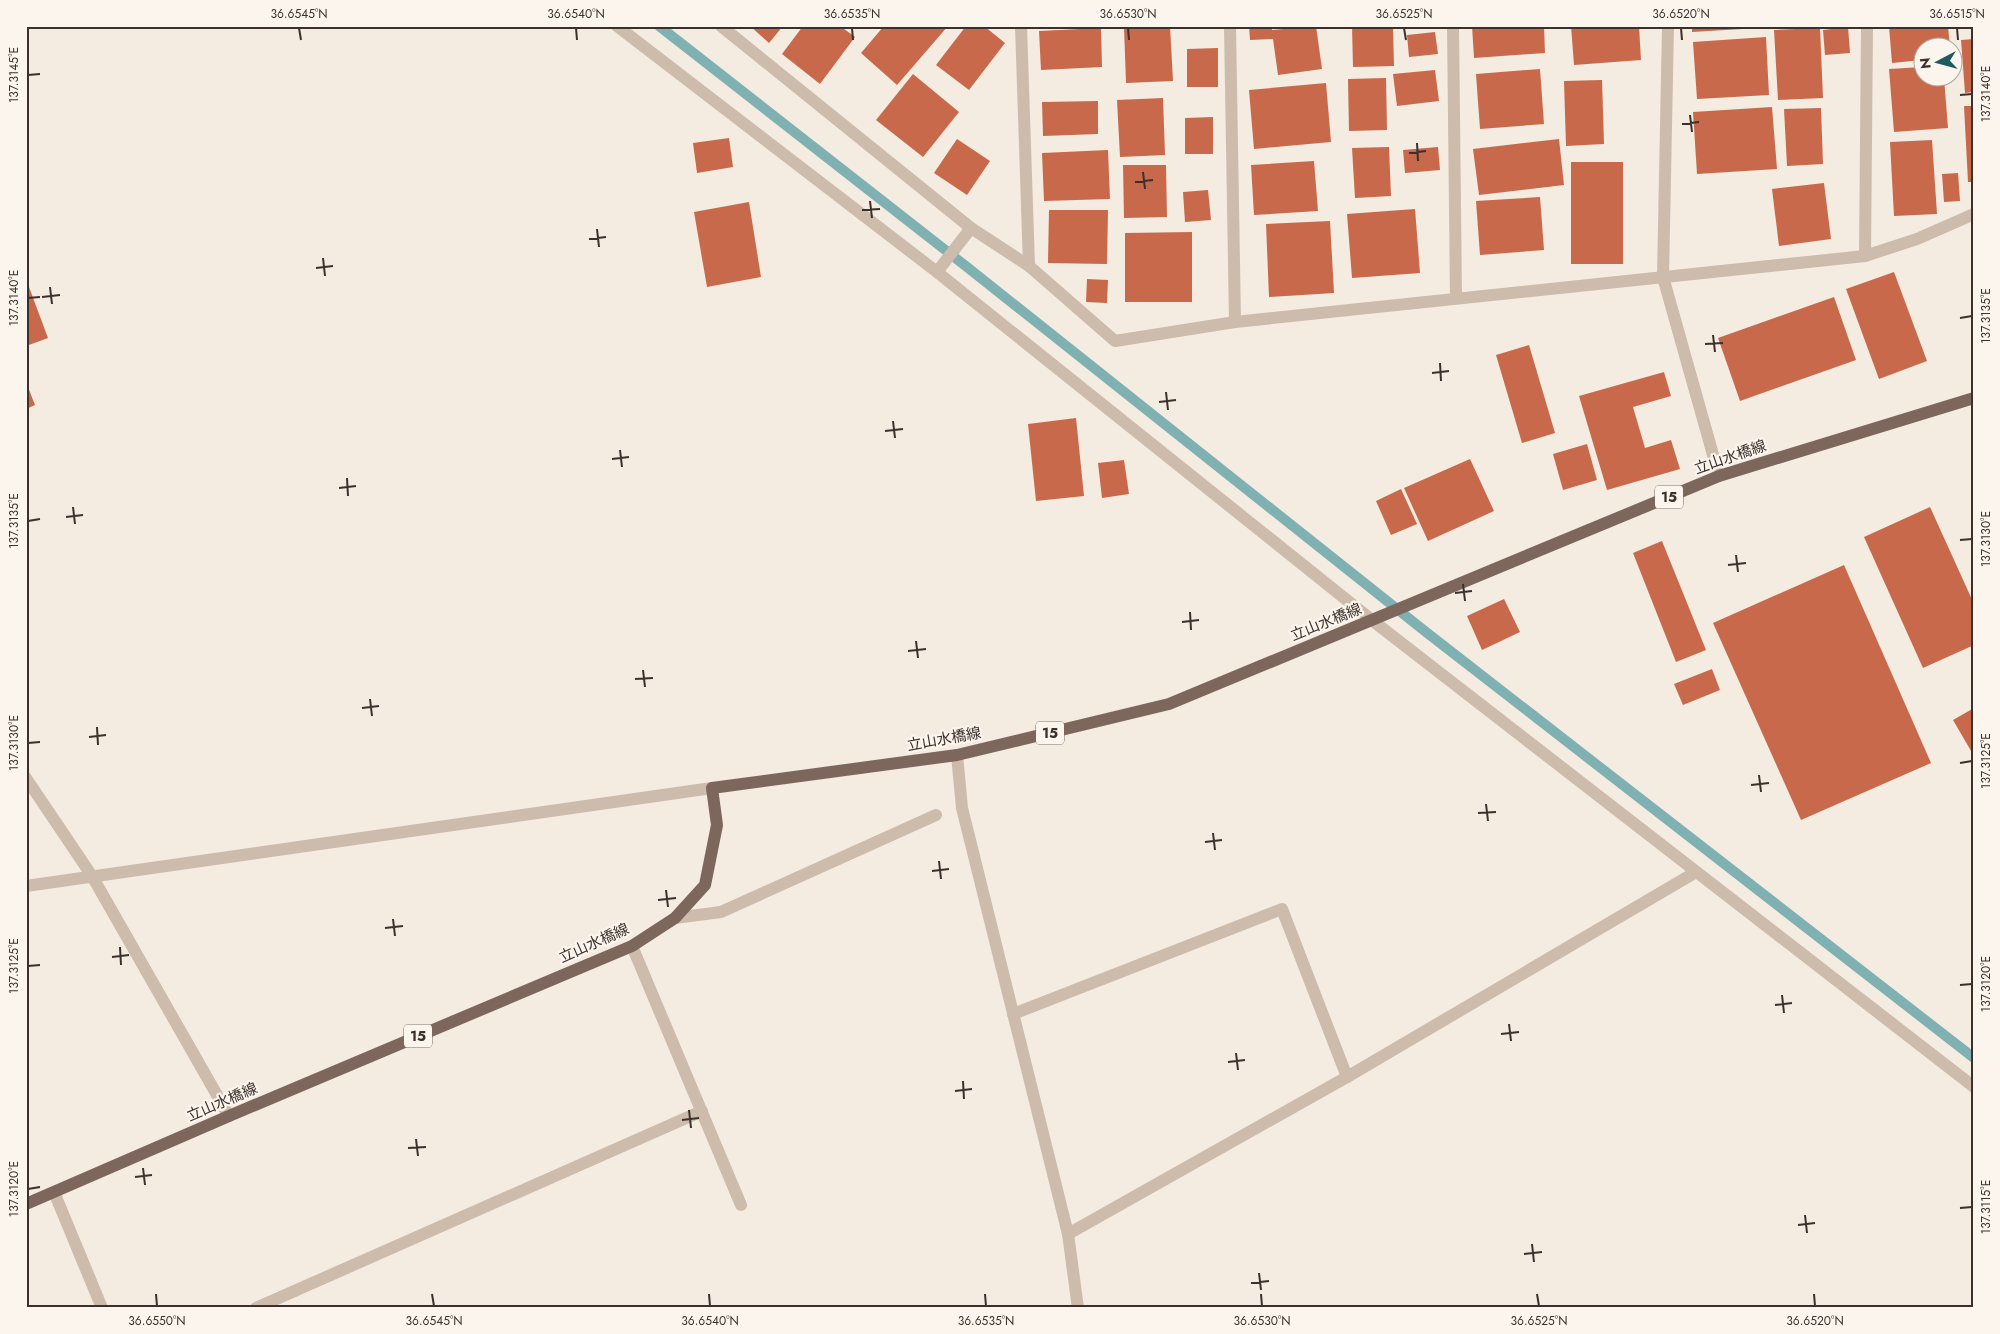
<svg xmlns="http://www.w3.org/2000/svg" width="2000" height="1334" viewBox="0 0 2000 1334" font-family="Jost,'Noto Sans JP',sans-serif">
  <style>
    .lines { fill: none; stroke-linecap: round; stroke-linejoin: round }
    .stream { stroke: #7fb0b2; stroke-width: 10 }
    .building { fill: #c8694b }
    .minor { stroke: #cdbbac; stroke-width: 12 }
    .major { stroke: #7d675c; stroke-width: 12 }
    .ticks { fill: none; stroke: #3b302b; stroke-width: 2 }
    .labels { text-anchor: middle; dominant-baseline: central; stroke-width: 4.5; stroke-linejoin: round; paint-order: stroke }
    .shield { fill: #fbf5ee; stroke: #756b66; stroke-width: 1 }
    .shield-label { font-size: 14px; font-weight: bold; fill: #3b302b }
    .street-label { font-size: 15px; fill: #3b302b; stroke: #fbf5ee }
    .neatline { fill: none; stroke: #3b302b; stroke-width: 2 }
    .ticks-label { font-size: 12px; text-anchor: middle; fill: #3b302b }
  </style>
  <rect width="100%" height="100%" fill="#f4ebe1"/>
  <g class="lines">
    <polyline class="stream" points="659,26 967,267 1426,632 1974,1058"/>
  </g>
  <g class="building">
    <polygon points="750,26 783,26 769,43"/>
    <polygon points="803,26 840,26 855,37 820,84 782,54"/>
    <polygon points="884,26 948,26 897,85 861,53"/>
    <polygon points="966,26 984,26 1005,43 969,90 936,65"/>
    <polygon points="1170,26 1173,81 1126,83 1124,27"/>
    <polygon points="1249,26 1272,26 1272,30 1316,26 1322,69 1278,75 1273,39 1250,40"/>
    <polygon points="1352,26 1393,26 1394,66 1353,67"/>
    <polygon points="1472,26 1544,26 1545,53 1474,58"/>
    <polygon points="1571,26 1639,26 1641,60 1574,65"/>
    <polygon points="1692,26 1759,26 1759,28 1692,32"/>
    <polygon points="1889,26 1948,26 1950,48 1922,48 1922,60 1892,63"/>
    <polygon points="1848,27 1850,53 1825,55 1823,30"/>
    <polygon points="1101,28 1102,67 1041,70 1039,31"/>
    <polygon points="1820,28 1823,98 1778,100 1774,30"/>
    <polygon points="1435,32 1438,54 1409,57 1407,35"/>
    <polygon points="1766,37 1769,95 1697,99 1693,42"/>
    <polygon points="1974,39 1974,92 1965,93 1961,40"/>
    <polygon points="1218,48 1218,87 1187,87 1187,49"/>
    <polygon points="1922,67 1922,78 1944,78 1948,128 1894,132 1889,69"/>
    <polygon points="1540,69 1544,124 1480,129 1476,74"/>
    <polygon points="1435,70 1439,101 1397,106 1393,74"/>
    <polygon points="913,74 959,112 923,157 876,120"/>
    <polygon points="1386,78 1387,130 1349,131 1348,79"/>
    <polygon points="1602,80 1604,144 1566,146 1564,81"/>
    <polygon points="1326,83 1331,142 1254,149 1249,90"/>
    <polygon points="1163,98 1165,155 1120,157 1117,100"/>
    <polygon points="1098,101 1098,134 1043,136 1042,102"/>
    <polygon points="1964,106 1974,106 1974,182 1968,182"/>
    <polygon points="1772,107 1777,169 1697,174 1693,112"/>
    <polygon points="1821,108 1823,164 1787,166 1784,109"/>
    <polygon points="1213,117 1213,154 1185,154 1185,118"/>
    <polygon points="729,138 733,167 697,173 693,143"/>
    <polygon points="957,139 990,161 967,195 934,173"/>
    <polygon points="1559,139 1564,185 1479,195 1473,149"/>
    <polygon points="1932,140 1937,214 1894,216 1890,142"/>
    <polygon points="1389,147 1391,196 1355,198 1352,148"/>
    <polygon points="1438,147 1440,170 1405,173 1403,150"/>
    <polygon points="1108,150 1110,199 1044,201 1042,153"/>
    <polygon points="1314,161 1318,211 1254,215 1251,165"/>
    <rect x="1571" y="162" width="52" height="102"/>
    <polygon points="1123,165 1166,165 1167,217 1124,218"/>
    <polygon points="1958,173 1960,201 1944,202 1942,174"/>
    <polygon points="1824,183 1831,239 1779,246 1772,189"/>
    <polygon points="1208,190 1211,220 1185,222 1183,192"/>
    <polygon points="1540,197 1544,250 1480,255 1476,201"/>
    <polygon points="749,202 761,277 707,287 694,212"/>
    <polygon points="1415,209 1420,273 1352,278 1347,214"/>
    <polygon points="1049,210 1108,210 1107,264 1048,263"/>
    <polygon points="1330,221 1334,293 1269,297 1266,224"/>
    <polygon points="1192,232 1192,302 1125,302 1125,233"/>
    <polygon points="1894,272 1927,361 1879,379 1846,289"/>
    <polygon points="1087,279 1108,280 1107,303 1086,302"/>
    <polygon points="29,287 48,338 26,346 26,288"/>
    <polygon points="1834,297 1856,360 1740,401 1718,338"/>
    <polygon points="1529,345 1555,433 1522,443 1496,355"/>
    <polygon points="1664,372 1671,396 1633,407 1645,448 1671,440 1680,469 1607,490 1579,396"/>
    <polygon points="26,382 35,405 26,409"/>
    <polygon points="1076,418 1084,496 1036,501 1028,424"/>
    <polygon points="1587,444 1597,480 1563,490 1553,454"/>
    <polygon points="1470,459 1494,511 1428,541 1404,488"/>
    <polygon points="1124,460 1129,494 1102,498 1098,463"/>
    <polygon points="1401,489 1417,524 1391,535 1376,501"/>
    <polygon points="1930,507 1974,604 1974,645 1923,668 1864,537"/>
    <polygon points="1662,541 1706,650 1676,662 1633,553"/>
    <polygon points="1844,565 1931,763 1801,820 1713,623"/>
    <polygon points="1504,599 1520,632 1482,650 1467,616"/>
    <polygon points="1712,669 1720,690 1683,705 1674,684"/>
    <polygon points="1974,708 1974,756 1953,720"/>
  </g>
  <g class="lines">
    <g class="minor">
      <polyline points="617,26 937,272 1373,621 1974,1087"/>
      <polyline points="721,26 971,228 1029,266 1115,341 1235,322 1865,256 1917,239 1974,214"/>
      <polyline points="1021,26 1029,266"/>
      <polyline points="1230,26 1235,322"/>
      <polyline points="1453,26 1456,298"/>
      <polyline points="1668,26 1663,277 1719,476"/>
      <polyline points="1865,256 1867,26"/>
      <polyline points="937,272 971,228"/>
      <polyline points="957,755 962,808 1068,1234 1078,1308"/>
      <polyline points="26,778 92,876 229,1116"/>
      <polyline points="26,886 712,788"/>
      <polyline points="675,918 721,912 936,815"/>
      <polyline points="632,946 741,1205"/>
      <polyline points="1013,1014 1282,909 1347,1077 1068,1234"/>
      <polyline points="1347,1077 1696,872"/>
      <polyline points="54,1192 102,1308"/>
      <polyline points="256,1308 702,1111"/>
    </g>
    <polyline class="major" points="26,1204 229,1116 632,946 675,918 705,885 717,825 712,788 957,755 1169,704 1719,476 1974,398"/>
  </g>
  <path class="ticks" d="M299,28l2,12M576,28l1,12M852,28l1,12M1128,28l1,12M1404,28l2,12M1681,28l1,12M1957,28l1,12M28,75l12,-1M1960,95l12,-1M1690,115l2,17M1682,124l17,-2M1417,143l1,18M1409,153l17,-2M1143,172l2,17M1135,182l18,-2M870,201l2,17M862,210l18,-1M597,229l2,18M589,239l17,-2M323,258l2,18M316,268l17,-2M50,287l2,17M42,297l18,-2M28,298l12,-1M1960,318l12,-2M1713,335l2,17M1705,344l18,-1M1440,363l1,18M1432,373l17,-2M1166,392l2,18M1159,402l17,-2M893,421l2,17M885,431l18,-2M620,450l2,17M612,459l17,-2M347,478l1,18M339,488l17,-2M73,507l2,17M66,517l17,-2M28,521l12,-2M1960,540l12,-1M1736,555l2,17M1728,565l18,-2M1463,584l2,17M1455,593l17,-2M1190,612l1,18M1182,622l17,-2M916,641l2,17M908,651l18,-2M643,670l2,17M635,679l18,-1M370,699l2,17M362,708l17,-2M97,727l1,18M89,737l17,-2M28,743l12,-1M1960,763l12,-2M1759,775l2,17M1751,785l18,-2M1486,804l2,17M1478,813l18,-1M1213,833l2,17M1205,842l17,-2M939,861l2,18M932,871l17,-2M666,890l2,17M658,900l18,-2M393,919l2,17M385,928l18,-2M120,947l1,18M112,957l17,-2M28,966l12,-1M1960,985l12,-1M1782,995l2,18M1775,1005l17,-2M1509,1024l2,17M1501,1034l18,-2M1236,1053l2,17M1228,1062l17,-2M963,1081l1,18M955,1091l17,-2M689,1110l2,18M682,1120l17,-2M416,1139l2,17M408,1148l18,-1M143,1168l2,17M135,1177l17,-2M28,1189l12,-2M1960,1208l12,-1M1805,1215l2,18M1798,1225l17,-2M1532,1244l2,18M1524,1254l18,-2M1259,1273l2,17M1251,1283l18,-2M156,1294l1,12M432,1294l2,12M709,1294l1,12M985,1294l1,12M1261,1294l1,12M1537,1294l2,12M1814,1294l1,12"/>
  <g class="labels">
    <g class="shield">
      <rect x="1655" y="485.5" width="28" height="23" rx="4"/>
      <rect x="1036" y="721.5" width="28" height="23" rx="4"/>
      <rect x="404" y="1024.5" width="28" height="23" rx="4"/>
    </g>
    <g class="shield-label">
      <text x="1669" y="497">15</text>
      <text x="1050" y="733">15</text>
      <text x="418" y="1036">15</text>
    </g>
    <g class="street-label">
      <text transform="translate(1730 457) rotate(-19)">立山水橋線</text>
      <text transform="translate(1326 622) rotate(-22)">立山水橋線</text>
      <text transform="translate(944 739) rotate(-10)">立山水橋線</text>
      <text transform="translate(594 943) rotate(-24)">立山水橋線</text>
      <text transform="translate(222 1102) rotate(-23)">立山水橋線</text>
    </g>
  </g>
  <rect width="2000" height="1334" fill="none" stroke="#fbf5ee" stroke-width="55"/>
  <g transform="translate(1938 62) rotate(264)"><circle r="24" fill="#fbf5ee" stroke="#aea6a0"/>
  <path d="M0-4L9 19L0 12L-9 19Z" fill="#1f5a5e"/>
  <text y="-8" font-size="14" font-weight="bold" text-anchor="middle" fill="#3b302b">N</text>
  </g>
  <rect x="28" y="28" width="1944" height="1278" class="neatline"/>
  <g class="ticks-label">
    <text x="299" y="18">36.6545°N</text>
    <text x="576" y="18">36.6540°N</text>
    <text x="852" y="18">36.6535°N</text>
    <text x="1128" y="18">36.6530°N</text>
    <text x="1404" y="18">36.6525°N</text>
    <text x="1681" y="18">36.6520°N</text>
    <text x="1957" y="18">36.6515°N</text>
    <text transform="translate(14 75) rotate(-90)" y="4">137.3145°E</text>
    <text transform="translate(1986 94) rotate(-90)" y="4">137.3140°E</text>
    <text transform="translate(14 298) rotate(-90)" y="4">137.3140°E</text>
    <text transform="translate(1986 316) rotate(-90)" y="4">137.3135°E</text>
    <text transform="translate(14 521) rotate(-90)" y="4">137.3135°E</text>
    <text transform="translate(1986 539) rotate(-90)" y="4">137.3130°E</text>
    <text transform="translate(14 743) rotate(-90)" y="4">137.3130°E</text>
    <text transform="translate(1986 761) rotate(-90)" y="4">137.3125°E</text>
    <text transform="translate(14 966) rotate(-90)" y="4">137.3125°E</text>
    <text transform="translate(1986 984) rotate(-90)" y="4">137.3120°E</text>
    <text transform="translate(14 1189) rotate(-90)" y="4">137.3120°E</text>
    <text transform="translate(1986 1207) rotate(-90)" y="4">137.3115°E</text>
    <text x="157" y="1325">36.6550°N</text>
    <text x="434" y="1325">36.6545°N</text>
    <text x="710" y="1325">36.6540°N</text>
    <text x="986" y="1325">36.6535°N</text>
    <text x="1262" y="1325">36.6530°N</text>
    <text x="1539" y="1325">36.6525°N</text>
    <text x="1815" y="1325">36.6520°N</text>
  </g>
</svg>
